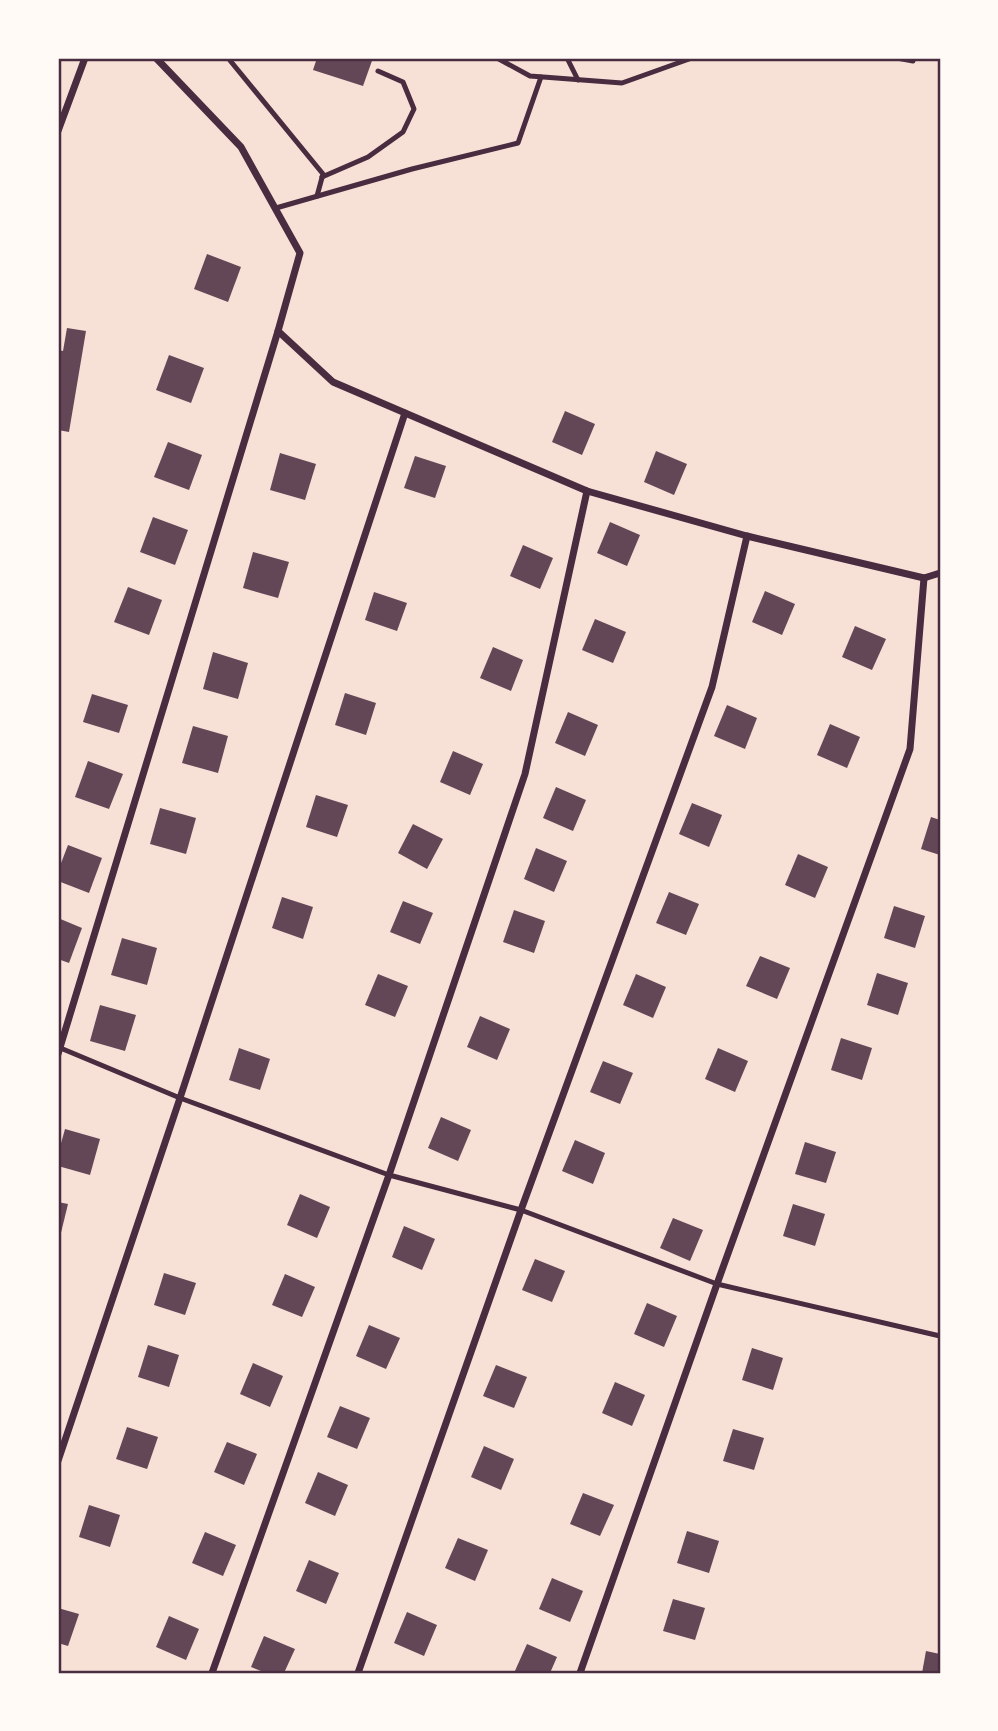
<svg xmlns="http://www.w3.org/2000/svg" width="998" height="1731" viewBox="0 0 998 1731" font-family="Overpass,sans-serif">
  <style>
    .building { fill: #644757 }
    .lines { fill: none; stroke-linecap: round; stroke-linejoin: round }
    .service { stroke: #4a2c40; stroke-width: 5 }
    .minor { stroke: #4a2c40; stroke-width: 7 }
    .neatline { fill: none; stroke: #4a2c40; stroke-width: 2.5 }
  </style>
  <rect width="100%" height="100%" fill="#f7e1d7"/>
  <g class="building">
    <polygon points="317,58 373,58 363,86 313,70"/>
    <polygon points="207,254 241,267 228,302 194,289"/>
    <polygon points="67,328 86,331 69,432 58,430 58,350 63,351"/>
    <polygon points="169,355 204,368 191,403 156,390"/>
    <polygon points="565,411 595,424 582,455 552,442"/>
    <polygon points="168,442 202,455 189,490 154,477"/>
    <polygon points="656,451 687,464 674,495 644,482"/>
    <polygon points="280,453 316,464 305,500 270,490"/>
    <polygon points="415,456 446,466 435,498 404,488"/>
    <polygon points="153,517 188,530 175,565 140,552"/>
    <polygon points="610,522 640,535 627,566 597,553"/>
    <polygon points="523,545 553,558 540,589 510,576"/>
    <polygon points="253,552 289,562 278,598 243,588"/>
    <polygon points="128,587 162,600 149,635 114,622"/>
    <polygon points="765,591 795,604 782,635 752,622"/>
    <polygon points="374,592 407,603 397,631 365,620"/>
    <polygon points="595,619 626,632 613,663 582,650"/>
    <polygon points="855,626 886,639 872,670 842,657"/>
    <polygon points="493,647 523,660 511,691 480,678"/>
    <polygon points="213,652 248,663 238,699 203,689"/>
    <polygon points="345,693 376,703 366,735 335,725"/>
    <polygon points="92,694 128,705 119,733 83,722"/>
    <polygon points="727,705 757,718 745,749 714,736"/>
    <polygon points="568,712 598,725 585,756 555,743"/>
    <polygon points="830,724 860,737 847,768 817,755"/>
    <polygon points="193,726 228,736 218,773 182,763"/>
    <polygon points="453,751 483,764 470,795 440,782"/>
    <polygon points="88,761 123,774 109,809 75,797"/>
    <polygon points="556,787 586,800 573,831 543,818"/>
    <polygon points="316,795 348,805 337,837 306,827"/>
    <polygon points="692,803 722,815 709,847 679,834"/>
    <polygon points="160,808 196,818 186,854 150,844"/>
    <polygon points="931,817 940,820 940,855 921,849"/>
    <polygon points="413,824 443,839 427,869 398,853"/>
    <polygon points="68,845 102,858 89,893 58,881 58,871"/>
    <polygon points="536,848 567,861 554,892 524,879"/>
    <polygon points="798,854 828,867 815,898 785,885"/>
    <polygon points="669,892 699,904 686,935 656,923"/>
    <polygon points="282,897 313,907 303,939 272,928"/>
    <polygon points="403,901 433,913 420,944 390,932"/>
    <polygon points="894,906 925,916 915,948 884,938"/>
    <polygon points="514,910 545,921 534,953 503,942"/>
    <polygon points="58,918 82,928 69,963 58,959"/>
    <polygon points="122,938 157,948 147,985 111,975"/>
    <polygon points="760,956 790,968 777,999 746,986"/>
    <polygon points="877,973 908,983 898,1015 867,1005"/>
    <polygon points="378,974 408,986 395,1017 365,1005"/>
    <polygon points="636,974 666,987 653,1018 623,1005"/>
    <polygon points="100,1005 136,1015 125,1051 90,1041"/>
    <polygon points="480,1016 510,1029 497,1060 467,1047"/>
    <polygon points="841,1038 872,1048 862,1080 831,1070"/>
    <polygon points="239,1048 270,1059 260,1090 229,1080"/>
    <polygon points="718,1048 748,1061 735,1092 705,1079"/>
    <polygon points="603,1061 633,1073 620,1104 590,1092"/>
    <polygon points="441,1117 471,1130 458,1161 428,1148"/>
    <polygon points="65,1129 100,1139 90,1175 58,1166 58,1154"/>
    <polygon points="575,1140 605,1153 593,1184 562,1171"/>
    <polygon points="805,1142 836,1152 826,1183 795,1174"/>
    <polygon points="300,1194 330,1207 317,1238 287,1225"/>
    <polygon points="58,1202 68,1204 59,1241 58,1241"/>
    <polygon points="793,1204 825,1214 815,1246 783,1236"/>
    <polygon points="673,1218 703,1230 690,1261 660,1248"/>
    <polygon points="404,1226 435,1239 422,1270 392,1257"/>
    <polygon points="535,1259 565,1271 552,1302 522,1290"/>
    <polygon points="164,1273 196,1283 185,1315 154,1305"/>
    <polygon points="285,1274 315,1287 302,1317 272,1305"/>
    <polygon points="647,1303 677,1316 664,1347 634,1334"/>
    <polygon points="369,1325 400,1338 386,1369 356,1356"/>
    <polygon points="148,1345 179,1355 169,1387 138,1377"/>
    <polygon points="752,1348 783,1358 773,1390 742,1380"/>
    <polygon points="253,1363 283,1376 270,1407 240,1394"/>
    <polygon points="496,1365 527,1377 514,1408 483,1396"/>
    <polygon points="615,1382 645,1395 632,1426 602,1413"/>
    <polygon points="340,1406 370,1418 357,1449 327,1437"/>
    <polygon points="127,1427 158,1437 147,1469 116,1459"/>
    <polygon points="733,1429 764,1438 754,1470 723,1461"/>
    <polygon points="227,1442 257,1454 244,1485 214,1472"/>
    <polygon points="484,1446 514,1459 501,1490 471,1477"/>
    <polygon points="318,1472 348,1485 335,1516 305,1503"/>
    <polygon points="583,1493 614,1505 600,1536 570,1524"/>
    <polygon points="89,1505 120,1515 110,1547 79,1537"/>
    <polygon points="687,1531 719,1541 709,1573 677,1563"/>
    <polygon points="205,1532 236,1545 223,1576 192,1563"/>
    <polygon points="458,1538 488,1550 475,1581 445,1568"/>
    <polygon points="309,1560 339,1573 326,1604 296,1591"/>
    <polygon points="552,1578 583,1591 570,1622 539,1609"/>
    <polygon points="673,1599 705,1608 695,1640 663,1631"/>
    <polygon points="58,1608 79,1614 68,1646 58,1643"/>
    <polygon points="407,1612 437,1625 424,1656 394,1643"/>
    <polygon points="169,1616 199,1629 186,1660 156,1647"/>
    <polygon points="264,1636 295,1649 284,1673 266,1673 251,1667"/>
    <polygon points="527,1644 557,1657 550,1673 514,1673"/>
    <polygon points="926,1651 940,1654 940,1673 922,1673"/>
  </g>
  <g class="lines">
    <g class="service">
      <polyline points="228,58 323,174 317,196"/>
      <polyline points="497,58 530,76 622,83 692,58"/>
      <polyline points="567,58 578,80"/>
      <polyline points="897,58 913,61"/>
      <polyline points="322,177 368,157 403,132 414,109 403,82 378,71"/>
      <polyline points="276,208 412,169 518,143 541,77"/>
      <polyline points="58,1047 180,1098 389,1175 521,1210 717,1284 940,1336"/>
    </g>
    <g class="minor">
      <polyline points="156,58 241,147 300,253 278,331 333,382 587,491 747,536 924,578 940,573"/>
      <polyline points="58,131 85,58"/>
      <polyline points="58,1054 278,331"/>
      <polyline points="58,1461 180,1098 405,413"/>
      <polyline points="212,1673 389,1175 525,774 587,491"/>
      <polyline points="358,1673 521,1210 712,687 747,536"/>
      <polyline points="580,1673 717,1284 910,749 924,578"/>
    </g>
  </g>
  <rect width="998" height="1731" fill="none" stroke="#fffaf5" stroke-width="119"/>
  <rect x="60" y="60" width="879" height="1612" class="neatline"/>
</svg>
